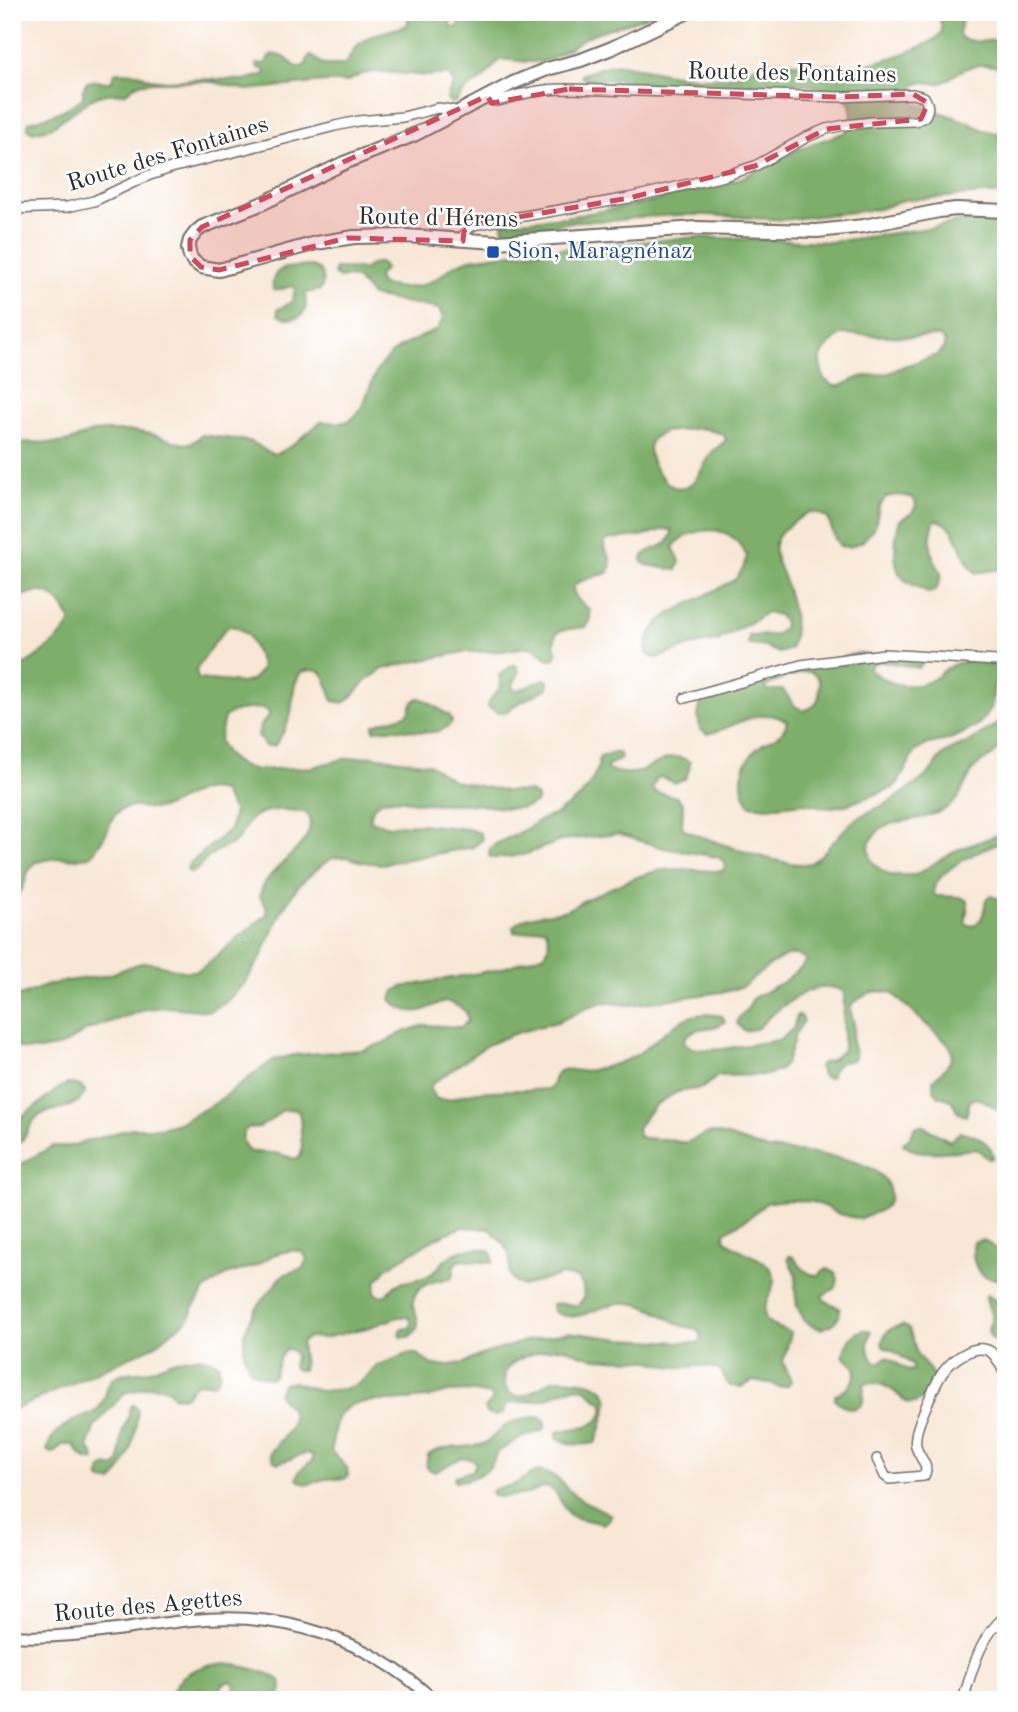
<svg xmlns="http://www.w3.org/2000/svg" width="1018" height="1712" viewBox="0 0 1018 1712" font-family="'Old Standard TT',serif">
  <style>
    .forest { fill: #7daf6a; stroke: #546d4a; stroke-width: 2; fill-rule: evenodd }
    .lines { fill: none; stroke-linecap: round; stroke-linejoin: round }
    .minor-casing { stroke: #736d66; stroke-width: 12 }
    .tertiary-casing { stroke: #736d66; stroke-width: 14 }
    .secondary-casing { stroke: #736d66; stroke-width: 16 }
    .minor { stroke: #fff; stroke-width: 9 }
    .tertiary { stroke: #fff; stroke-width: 10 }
    .secondary { stroke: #fff; stroke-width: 12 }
    .marked { fill: #d1495b; fill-opacity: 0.2; stroke: #d1495b; stroke-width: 5; stroke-dasharray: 14 9; stroke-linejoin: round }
    .transit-dot { fill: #1a4fb4; stroke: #fff; stroke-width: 2.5 }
    .labels { text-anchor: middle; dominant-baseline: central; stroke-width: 5; stroke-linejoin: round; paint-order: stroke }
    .street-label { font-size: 24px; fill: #2b2b2b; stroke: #fff }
    .transit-label { font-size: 24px; fill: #164399; stroke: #fff; text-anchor: start }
  </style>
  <rect width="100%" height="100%" fill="#fff"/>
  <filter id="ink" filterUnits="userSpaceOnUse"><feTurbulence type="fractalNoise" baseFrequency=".0143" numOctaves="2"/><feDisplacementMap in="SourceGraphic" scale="14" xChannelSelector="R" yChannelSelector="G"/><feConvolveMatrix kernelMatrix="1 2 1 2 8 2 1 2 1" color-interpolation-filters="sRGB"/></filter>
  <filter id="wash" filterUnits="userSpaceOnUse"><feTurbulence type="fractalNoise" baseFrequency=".00686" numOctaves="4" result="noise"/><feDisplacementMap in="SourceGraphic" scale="28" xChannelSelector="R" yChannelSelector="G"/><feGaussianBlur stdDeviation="1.57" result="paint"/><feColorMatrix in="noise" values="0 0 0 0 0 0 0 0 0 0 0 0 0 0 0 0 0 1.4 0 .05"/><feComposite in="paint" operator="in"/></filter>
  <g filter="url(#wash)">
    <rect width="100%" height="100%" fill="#f8e7d5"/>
    <g class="forest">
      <path d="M408,12h40l3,16 7,-1 3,-6 3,-1 22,2 55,-10h115c-23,13 -52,14 -73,27 -13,8 -29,21 -45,23 -12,1 -26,-3 -39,-2l-14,17 -23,16 -6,9 -5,1 -4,-4 2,-7 4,-6v-4l-4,-7 -4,-1 -17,2 -44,-4h-12l-10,2 -16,8h-21l-78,8 -34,-8h-61l-15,2 -11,9 -21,1 -6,2 -9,4 -40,28 -18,4 -4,-4v-3l1,-3c22,-6 36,-11 54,-24 0,-4 -1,-8 1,-11 3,-10 18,-5 26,-5l2,-1 2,-7 3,-2 21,1 12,6 17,2 29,-2 48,1 19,-5 3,-3 -1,-2 -7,-2 -2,-3 1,-2 8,1 4,-7 4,-3 11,3 14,11 8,-3 2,-7 2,-2 3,1 11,8h19l4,-3 9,-16 17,-11 33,-9 2,-3z"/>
      <path d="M936,12h22c6,6 3,13 1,21l2,5c15,6 29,3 45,0v31c-19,-6 -33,-6 -50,5 -6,3 -9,7 -15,9 -12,2 -15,-5 -27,3 -3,8 -4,12 2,18l49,17 18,9 23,5v59h-20l-82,6 -25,9 -96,11 -76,-5h-27l-39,2 -28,4h-33l-63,9 -11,1 -4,-3 1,-5 5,-1 57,-5 77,-13 97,-25 62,-31 45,-16c9,-17 7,-25 -4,-40l-50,-10h-19l-49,4 -68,-1 -29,-5 -42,-1 -4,-2 1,-3 28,-9 12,-1c30,7 86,20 115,11 10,-4 19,-10 30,-13 29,-1 59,6 88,4 16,-1 78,-19 86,-33 3,-7 -2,-14 -5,-21z"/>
      <path d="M1006,219v349l-30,5c-17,-14 -15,-50 -41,-53 -5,12 -6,27 -1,39 1,5 6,9 7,15 0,5 -3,11 -5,16l-7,3c-8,-5 -18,-8 -25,-14 -13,-10 -9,-46 -4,-59l11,-6 5,-8 -2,-8 -15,-3 -13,2 -7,10 -4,20 -13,15 -13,5 -9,-1 -5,-7 -7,-21 -10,-5 -9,-1c-11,7 -28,16 -33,29 -5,12 4,27 8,38 7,22 15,48 6,70l-11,4 -13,-6 -18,-3 1,-8 26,-1 8,-6 1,-6 -5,-8 -13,-3 -9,7 -40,22 -24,4 -36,13 -6,-1 -5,-5 2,-14 11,-16 12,-9 64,-33 8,-12 4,-12c-5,-8 -9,-16 -18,-21 -17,-10 -44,-3 -56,12l7,14 -3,9 -30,-5 -5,-3 1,-6c10,-11 28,-6 29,-26l-6,-1 -24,7 -32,3 -5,3 -1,6c6,9 9,14 5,24 -14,6 -24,5 -36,14 0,12 9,18 17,24v10l-5,7 -23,3 -6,4 -2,10 3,10 -3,5 -7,-1 -12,-10 -8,-1 -24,4 -39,1 -56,11 -25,6 -17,12 -14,16 -9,6 -10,-2 -8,-24 -5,-6 -9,-1 -10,2c-11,17 -6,26 -11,44 -3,10 -9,22 -16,30h-9l-7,-10 2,-10 9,-10 -1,-6c-11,-4 -35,0 -44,7l-5,24 8,14 14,11 16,4 56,-3 30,-8 29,-3 57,8 25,17 51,10 25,1 7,5v5c-19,13 -48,2 -70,2 -15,-1 -29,0 -44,-1 -12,-1 -26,-6 -38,-3 -11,3 -15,10 -14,21l18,5 30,-2 49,5 12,4 2,7 -9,7 -91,17 -19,-2 -17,-5 -13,1 -10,6 -24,21 -17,25 -21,47 -16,26 -21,21 -15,7 -42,-4 -20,2 -60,21 -25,16 -23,4 -16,-1 -11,-4v-48c13,-1 19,-6 31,-10 20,-8 43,-7 64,-12 12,-3 23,-10 36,-12 20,-3 38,15 58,6l66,-55 -1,-8 -6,-9c2,-31 64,-52 47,-84 -15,-4 -45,-6 -57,7 -6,7 -8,16 -15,22 -8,5 -17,7 -24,13 -7,6 -12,15 -20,18l-4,-3 2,-6 41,-35 4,-17 -12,-21c-24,-8 -39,12 -61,17 -15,4 -32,-9 -46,7 -4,3 -5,10 -7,15 -4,7 -12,22 -19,26 -8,5 -23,1 -32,2 -7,1 -14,3 -22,4 -1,3 -6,8 -7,10 -5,13 -2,18 -16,25v-224c18,-12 51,-32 59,-52 -6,-14 -18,-31 -35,-29 -8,1 -16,5 -24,7v-157l47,1 11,-2 22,-9 15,-1h27l17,3 33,10 8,-1 10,-8 46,6c10,2 16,11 25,13 11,1 38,-25 48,-32 9,-1 19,3 27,-1 18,-9 20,-36 30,-52 15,-22 36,-29 59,-39l6,-11 -4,-10 -67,-13c-13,-13 -13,-22 -33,-18l-5,-4 1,-6 30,1 9,-6h7l4,6 -6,6 -1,4 4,6 20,3 18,-2 16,-7 19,-14 15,-6 51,-7 176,-15 134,5 98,-14 40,-8zM843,334l69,3 25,-1 5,2 3,5 -2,6 -6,6 -33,11 -15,7 -28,4 -21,9h-6l-10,-7c-1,-5 -4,-13 -4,-18 2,-12 14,-21 23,-27zM701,428l22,6 3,6c-5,6 -12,8 -16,15 -8,11 -12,30 -28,33 -15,3 -33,-25 -33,-39 0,-4 2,-7 3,-10l12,-7zM228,626l8,1 12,8 13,28v7l-9,10 -9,3 -45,-4 -2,-9 18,-27z"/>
      <path d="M311,266c13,3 15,14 9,24l-15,3c0,3 1,7 1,11 0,17 -18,17 -28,11v-6l14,-7 3,-13 -1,-3c-8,0 -14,6 -21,4 -3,-26 19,-23 38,-24z"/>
      <path d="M858,653l27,6 35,1 2,1v4l-4,3 -38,-7 -9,3 -1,6c18,15 44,22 65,8 6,-4 11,-10 18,-13 12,-7 42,-2 53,6v10l-7,-2 -5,4 -2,23 -6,11 -12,11 -26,12 -20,4 -13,7 -16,31 -6,6 -44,16 -21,4 -23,-5 -38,4 -17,-2c-14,-20 -9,-44 10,-59 12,-9 23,-8 27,-25 -30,-17 -52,8 -80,13l-6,-4 -3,-12 2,-13 8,-9 40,-10 30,-11 5,1 1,2c-6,4 -13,5 -19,9l2,3h16l12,16 9,5c3,-2 7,-3 10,-5 7,-7 8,-27 0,-32 -7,-5 -16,0 -23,2l-2,-2 1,-2z"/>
      <path d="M513,665h3c5,7 1,12 -3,19l1,6c8,1 23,-8 31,-11l3,2v7l-35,18 -6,6 -8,1 -11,-6v-5l13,-15 -2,-12z"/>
      <path d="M419,698l6,2 25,16 2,6c-13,17 -36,8 -55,7 -8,-1 -15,1 -23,1l-1,-4c11,-7 25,-6 36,-13 2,-7 2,-12 10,-15z"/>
      <path d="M1006,720v21l-13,14 -13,8 -8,8 -14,27 -7,7 -9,6 -17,6 -35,7 -10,5 -10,13 -1,8 2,9 6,8 13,8h25l42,-25 49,-18v8c-20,7 -70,29 -73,52l3,4 24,1 8,4c1,9 -4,15 -2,23l6,2c12,-5 12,-15 14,-27l5,-3 6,2 9,7v210l-21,-14 -10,-3 -5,3 -4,15c-10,-2 -10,-9 -15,-16l-12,-4 -5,-6 -1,-10c10,-10 24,-19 17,-34l-58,-53c-20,-4 -25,0 -41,12 -2,12 4,14 3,23 0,1 -2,11 -2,12 0,7 4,11 3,18 -15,10 -13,-6 -25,19l-3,1 -5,-3 -3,-9 3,-3 10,-3 11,-10 1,-53 -1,-6c-27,-13 -56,11 -75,27 -4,3 -8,9 -12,11 -1,0 -11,2 -11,2l-8,-7 1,-5 10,-11 5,-10 29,-15 19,-15 5,-8c-17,-18 -47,15 -61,25 -5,3 -11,4 -16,6l-99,14 -27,-3 -12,4 -31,15 -47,13 -26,11 -55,39 -2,5 5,9c13,5 24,-3 37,-5 26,-4 52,-2 78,-4 4,-5 4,-15 9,-18 5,-4 15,0 21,0 12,0 27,-4 38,-8 42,-12 52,-58 104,-47l3,5c-12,12 -27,1 -41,18l1,4 7,5 15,2 16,-1 56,-9 14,-11 4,-14 4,1 2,3v3l-9,14 -1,7 -7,20 -6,7 -13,5 -49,1 -16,12 -25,4 -23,14 -17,22 1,8c9,4 17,2 27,3 7,1 14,4 21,3 8,-1 17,-9 25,-9 13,-1 38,12 52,15 29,6 125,3 127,47 1,14 -20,20 -31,24l-23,-6 -10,-6 -13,-5 -21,-2 -14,1 -12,2 -16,14 -25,15 -1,6c12,15 42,18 49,35 7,15 -21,38 -2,51 5,4 14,5 20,9l-8,29 8,19 -3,5 -10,1 -7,-4 -18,-2 -12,6 -11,-1 -4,-5 -5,-10c-18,-8 -23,-4 -41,-4 -12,1 -25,-6 -37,-7 -18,-1 -36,0 -54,-3 -10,-2 -19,-9 -30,-9 -14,1 -48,10 -53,23 -3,7 -2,20 6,24 15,7 30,-13 44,-16 5,0 10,0 16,1 24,1 44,9 32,38 -3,8 -4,17 -9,25 -14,3 -25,2 -38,-5v-6c16,-5 51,-2 46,-29 -7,-3 -11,-11 -18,-14 -13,-6 -31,8 -44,11 -12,2 -23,1 -34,4l-4,9 -7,3 -9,-2 -2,-6 8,-8 -2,-5 -23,-4 -20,1 -21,6 -37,3h-16l-21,3 -14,10 -5,16 -3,21 16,17 1,8 -4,3c-6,0 -13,-1 -19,0 -12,2 -15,10 -28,0l2,-8 13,-10 1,-5 -5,-3 -30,10 -4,-2 -4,-7c7,-15 27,-23 21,-43 -3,-8 -10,-10 -13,-18l5,-9 10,-2 27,9 24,-2 14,-5 11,-9 7,-9 34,-13 9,2 11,9 11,2 23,-3 17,-8 41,-13 46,-10 55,7 76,4 3,-7 -5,-7c-5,-1 -11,-2 -16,-4 -19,-9 -38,-25 -61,-22 -24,3 -44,23 -67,8l-1,-7c9,-2 17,1 26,1l6,-7 -1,-12 -6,-8 -15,-3 -40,11 -8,-4 -5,-9c5,-22 -4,-28 -19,-44l-28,-2 -26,11 -49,30 -11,14 -1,10 4,4 7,-1c15,-20 26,-10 43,-20 7,-3 11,-10 16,-15 12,-11 31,-14 46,-9l2,9 -2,3 -28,-3 -7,2 -3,6 1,6 -3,5c-16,1 -40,6 -38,27 1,8 8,14 4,22 -1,4 -5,6 -8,9h-7l-3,-2 2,-6 9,-1 2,-6 -4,-5h-10l-28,10 -46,11 -15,-1 -7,5c-2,10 3,18 1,28h-7l-3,-4 2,-10 -3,-6 -6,-1 -6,8 -6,19 -6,2 -12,-4 -7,-5 -5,-16v-20l11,-23 28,-35 20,-7 4,-9 -4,-7 -11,-2 -19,5 -15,10 -32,10 -20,14 -10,14 -8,17 -13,9 -19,16 -144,66v-245l11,-3 30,-17h17l62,-18h28l19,-5 35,-19 59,-44 21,-5 69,-5 20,-7 23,-12 19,-6 36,2 7,-6 -2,-9c-5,-4 -12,-9 -19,-10 -10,-1 -18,8 -27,9 -11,2 -23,-3 -29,-12l4,-8 7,-4 98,-18 45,-15c5,-8 4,-18 0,-26 -11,-1 -19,7 -31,4l-1,-5c12,-14 33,-12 50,-16 8,-2 16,-9 24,-12 23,-11 46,-22 70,-28 22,-5 43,1 65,0l3,-4 -1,-5 -6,-5 -54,-9 -46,-14 -55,6 -37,14 -17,3 -15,1 -5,-2 1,-7 4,-4 30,-15 17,-10 15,-6 24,-17 12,-16 7,-16 -1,-4 2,-4 12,-4h7l2,3 -2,4 -11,5 -1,4 3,2c9,1 20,4 28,1 18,-6 33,-23 52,-10l-1,8 -4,9 -11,4 -13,-6 -4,1 -5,9 3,5 22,5 6,7 -1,23 5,4c23,9 102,39 123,32 11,-3 33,-36 46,-44 7,-5 16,-8 24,-12 15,-8 31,-19 45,-30 7,-5 10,-14 16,-20 8,-8 18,-10 28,-15 13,-8 23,-17 37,-22zM292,1109l6,2 2,5 2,33 -1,6 -4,4c-7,0 -11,-4 -18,-5 -10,-3 -20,0 -31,-3l-6,-11 2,-9 5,-3 11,-1 11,-7 10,-9z"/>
      <path d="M68,1084c8,0 13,1 17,7 -5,18 -29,17 -43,23 -16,7 -13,29 -30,32v-21c10,-10 22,-16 32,-25 9,-7 14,-13 24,-16z"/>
      <path d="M921,1125l29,16 10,-9c14,1 33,11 33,26l-4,1c-5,-2 -7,-7 -12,-10 -19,1 -63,9 -74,-5 2,-3 6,-6 8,-9 3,-5 3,-9 10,-10z"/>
      <path d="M980,1240l6,1 20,17v25c-7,-6 -15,-3 -23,-8 -10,-7 -11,-22 -9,-33z"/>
      <path d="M789,1256h3c8,8 14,21 27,19l5,-5 4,-1 8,4 2,7 -3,8 -13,8c2,8 13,7 18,13l-1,8 -8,8 -10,4 -8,-3 -9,-6 -7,-14 -2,-16 1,-15 -8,-16z"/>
      <path d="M986,1295c23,8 20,35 20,54l-16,-12 -2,-7 4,-13 -6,-18z"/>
      <path d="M903,1325l6,3 8,26 17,22c-3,11 -11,30 -25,27 -6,-2 -9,-7 -14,-11 -9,-7 -20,-11 -31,-8l-1,18c-7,12 -19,6 -28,-3v-4l12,-6 7,-10 2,-8 -2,-5 -11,-10c2,-13 14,-30 28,-25 0,3 -1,5 -2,8 -3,8 1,18 7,23h5l5,-5c9,3 16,12 25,14l2,-2v-4l-21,-15 -7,-2 -3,-4c2,-12 9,-17 21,-19z"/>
      <path d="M197,1357l12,2 9,4c3,10 3,16 -6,21 -12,-3 -19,-2 -25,11l-6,2 -8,-1 -3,-5 -7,-4 -12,-1 -27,7 -29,33 -6,16v7l5,5 1,6c-10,2 -17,-7 -21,-15h-12l-7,7 -4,1 -4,-3c4,-17 19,-26 34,-33 5,-2 10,-2 15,-6 12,-10 9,-28 17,-33 9,-7 26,-5 37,-8 7,-2 13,-5 20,-8 9,-3 18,-4 27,-5z"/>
      <path d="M132,1405l4,2 2,3c-3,25 -8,53 -26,72 -9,0 -16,-2 -11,-13l7,-3 7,1 5,-6 1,-22 2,-10 6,-13v-7z"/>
      <path d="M532,1417h9l5,5v4l-4,5 -19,6 -24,14 -9,16 -5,5 -18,8 -12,1 -1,-3 1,-2 17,-5 3,-5v-5c-15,-9 -27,6 -40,11l-5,-2 -4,-4 2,-11c18,-12 37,-5 55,-11 9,-4 15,-12 22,-18 8,-5 18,-7 27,-9z"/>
      <path d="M538,1471c26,5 20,13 38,25 9,7 21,11 31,17l4,2 -1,3 -7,6 -30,-7 -5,-4 -13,-21 -5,-4 -7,-1 -15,7 -27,3 -7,-1 -3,-4c7,-7 13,-4 21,-7 10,-3 16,-11 26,-14z"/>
      <path d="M227,1663c19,4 38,7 54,18l1,6 -1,6 -11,7h-40l5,-13 -1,-4 -5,-2 -6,3 -7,16h-9l1,-9 -4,-3 -6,1 -4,11h-22c1,-4 0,-9 2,-12 10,-20 35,-23 53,-25z"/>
    </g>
  </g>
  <g filter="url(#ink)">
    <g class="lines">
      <defs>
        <g id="minor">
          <polyline points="12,209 67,207 94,201 147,176 171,168 335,126 358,121 403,117 438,108 452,110 456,113"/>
          <path d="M463,241c1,-10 5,-15 15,-17l151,-26 95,-22 31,-10 52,-29 19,-8 19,-4 27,-3 44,-1 8,-4c5,-7 5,-12 0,-20l-11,-3 -75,3 -269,-8c-16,0 -31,1 -46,5 -12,2 -22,9 -33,6l-3,-4"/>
          <polyline points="685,698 801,665 884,654 997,661 1006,665"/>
          <path d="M877,1459l8,17 4,3 35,-3c8,-14 -12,-20 -8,-40 1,-11 21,-57 28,-65 9,-12 32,-29 47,-19 7,5 10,16 15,23"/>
          <path d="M963,1700c9,-29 17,-65 43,-84"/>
        </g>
        <path id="tertiary" d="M12,1636c61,4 121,-10 181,-16 91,-9 173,18 241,80"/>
        <polyline id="secondary" points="688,12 612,48 581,60 547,69 513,83 416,134 344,163 261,204 202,227 196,232 190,240 188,248 190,256 193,261 201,267 219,270 316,243 354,237 405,236 497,242 696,228 817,231 864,226 939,211 956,209 1006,211"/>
      </defs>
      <use href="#minor" class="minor-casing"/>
      <use href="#tertiary" class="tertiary-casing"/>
      <use href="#secondary" class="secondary-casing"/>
      <use href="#minor" class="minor"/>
      <use href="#tertiary" class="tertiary"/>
      <use href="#secondary" class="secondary"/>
    </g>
  </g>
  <path class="marked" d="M569,89l269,8 75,-3 15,9 -7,16 -95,10 -71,37 -126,32 -151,26 -14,7 -1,10 -116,-3 -128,32 -18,-3 -11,-11v-16l12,-13 285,-131 5,7z"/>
  <rect class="transit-dot" x="486" y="245" width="14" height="14" rx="3.5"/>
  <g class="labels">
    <g class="street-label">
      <text transform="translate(792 74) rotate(1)">Route des Fontaines</text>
      <text transform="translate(168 155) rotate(-17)">Route des Fontaines</text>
      <text transform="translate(438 219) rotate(1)">Route d'Hérens</text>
      <text transform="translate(148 1607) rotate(-5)">Route des Agettes</text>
    </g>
    <g class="transit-label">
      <text x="507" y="252">Sion, Maragnénaz</text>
    </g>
  </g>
  <rect width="1018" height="1712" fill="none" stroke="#fff" stroke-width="42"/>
</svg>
